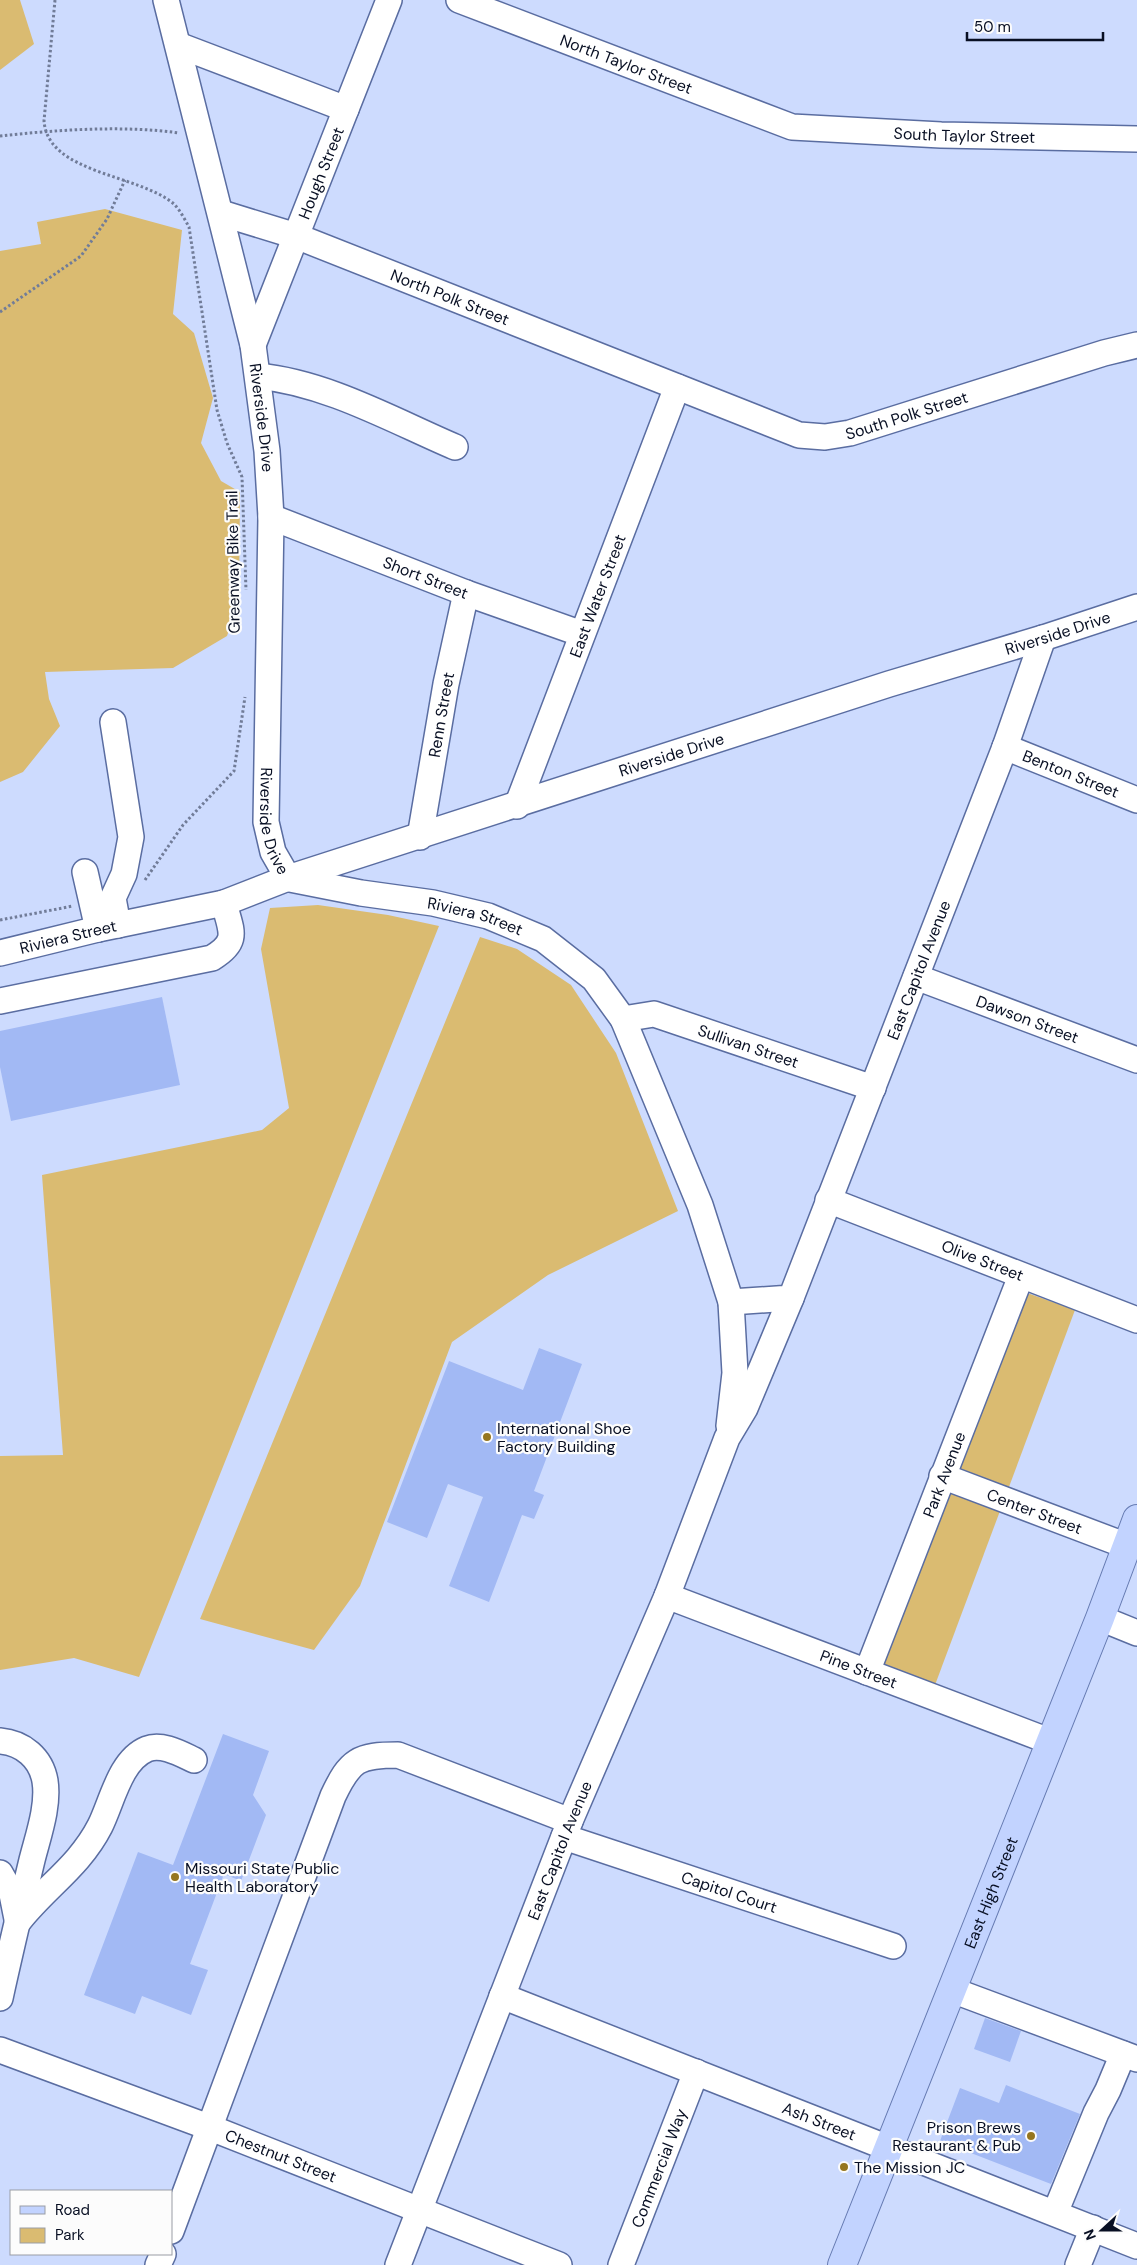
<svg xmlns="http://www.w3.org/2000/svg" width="1137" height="2265" viewBox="0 0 1137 2265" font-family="'DM Sans',sans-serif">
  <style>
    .green { fill: #dabb71 }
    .building { fill: #a2b9f4 }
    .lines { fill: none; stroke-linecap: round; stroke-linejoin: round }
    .minor-casing { stroke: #5a6da1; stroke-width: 28 }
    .major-casing { stroke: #667bb2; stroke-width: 30 }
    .path { stroke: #717c98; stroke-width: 3; stroke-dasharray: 2.5 2.5; stroke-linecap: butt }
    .minor { stroke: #fff; stroke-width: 25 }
    .major { stroke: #c2d3ff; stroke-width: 28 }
    .poi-dot { fill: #96761f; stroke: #fcfcfc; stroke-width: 2 }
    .labels { text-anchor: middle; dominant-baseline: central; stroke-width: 4.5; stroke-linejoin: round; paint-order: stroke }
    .street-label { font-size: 16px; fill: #080f23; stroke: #fcfcfc }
    .poi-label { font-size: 16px; fill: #080f23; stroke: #fcfcfc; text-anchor: start }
  </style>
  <rect width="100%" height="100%" fill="#cddbfe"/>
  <g class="green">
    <polygon points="0,0 20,0 34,44 0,70"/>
    <polygon points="105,209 182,230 173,314 194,333 213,398 201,443 221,481 240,492 239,600 227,636 173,668 45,672 49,699 60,726 23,772 0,782 0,251 41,244 37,222"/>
    <polygon points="318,905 388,915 439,926 139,1677 74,1658 0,1670 0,1456 63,1455 42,1175 262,1130 289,1108 261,949 270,908"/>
    <polygon points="480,937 517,949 571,985 616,1053 678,1211 548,1275 452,1342 360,1586 314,1650 200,1619"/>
    <polygon points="1030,1294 1075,1310 935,1685 886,1668 881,1662 1025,1295"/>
  </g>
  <g class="building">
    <polygon points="162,997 180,1085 11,1121 0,1067 0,1031"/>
    <polygon points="539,1348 582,1364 534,1491 544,1495 534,1519 522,1515 489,1602 449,1586 483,1497 448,1484 427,1538 387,1522 449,1361 523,1390"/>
    <polygon points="223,1734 269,1751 253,1795 266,1815 241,1881 224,1874 190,1964 208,1970 191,2015 142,1996 135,2014 84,1995 138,1852 173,1865"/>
    <polygon points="985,2018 1021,2031 1010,2062 974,2049"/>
    <polygon points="1006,2085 1080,2114 1051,2184 940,2141 960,2088 999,2103"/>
  </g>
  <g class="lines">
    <defs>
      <g id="minor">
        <path id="s1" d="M166,0l87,345 14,106 4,66 -5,305 7,30 15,26"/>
        <path id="s2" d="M459,0l333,127 149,8 196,4"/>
        <polyline points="178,45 346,109"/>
        <path id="s3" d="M221,213l75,23 503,199 26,2 25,-4 254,-80 33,-8"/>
        <path id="s4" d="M253,345l136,-345"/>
        <path d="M258,376c69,7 134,44 197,71"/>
        <path id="s5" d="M271,517l195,76 116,41"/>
        <polyline points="113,722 131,837 124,874 113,898 118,925"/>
        <path id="s6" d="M1005,747l132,53"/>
        <path id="s7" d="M517,806l160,-419"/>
        <path id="s8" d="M420,837l26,-153 20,-91"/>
        <polyline points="85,872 98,929"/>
        <path id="s9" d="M290,879l71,14 72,10 55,13 55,23 51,40 29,40 77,186 31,97 4,71 -6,53"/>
        <path id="s10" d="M0,953l98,-24 126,-26 64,-25 601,-194 154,-46 94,-31"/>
        <path id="s11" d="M916,977l221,83"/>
        <path d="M0,1001l212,-43c28,-17 19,-27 12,-55"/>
        <path id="s12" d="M623,1019l31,-5 219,74"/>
        <path id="s13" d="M828,1200l309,120"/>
        <path id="s14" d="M731,1302l60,-4 214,-551 38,-109"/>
        <path id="s15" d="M942,1476l185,70"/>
        <path id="s16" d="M667,1596l382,145"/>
        <polyline points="1100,1618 1137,1633"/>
        <path id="s17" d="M867,1672l154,-396"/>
        <path d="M0,1741c23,2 41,17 45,40 4,25 -7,55 -13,79 -11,46 -22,92 -32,138"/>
        <path id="s18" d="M564,1837l329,109"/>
        <polyline points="0,1873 12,1894 17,1919"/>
        <path d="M18,1922c27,-35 61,-55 82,-96 12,-24 20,-66 47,-77 15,-6 34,5 47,11"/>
        <polyline points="952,1990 1137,2059"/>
        <path id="s19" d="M502,1996l635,250"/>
        <path id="s20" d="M0,2050l211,78 348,137"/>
        <polyline points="1055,2213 1096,2113 1108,2090 1123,2054"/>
        <path d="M171,2231l162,-435c17,-36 25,-41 65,-41l172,66"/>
        <polyline points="158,2265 163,2254"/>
        <path id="s21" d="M398,2265l172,-444 97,-225 60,-158 18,-30 46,-110"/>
        <path id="s22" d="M621,2265l75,-193"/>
        <polyline points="1078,2265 1093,2228"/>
      </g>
      <g id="major">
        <path id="s23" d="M842,2265l258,-647 37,-99"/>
      </g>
    </defs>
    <use href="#minor" class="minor-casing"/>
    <use href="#major" class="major-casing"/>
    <g class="path">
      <path d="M55,0l-11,121c4,53 95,53 130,83 6,6 11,16 15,23l28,183 10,33 15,34 4,113"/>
      <path d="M0,136c55,-6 124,-11 179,-3"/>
      <polyline points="0,312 81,256 107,219 125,180"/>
      <polyline points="145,880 183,825 234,771 245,697"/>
      <polyline points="0,920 73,906"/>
    </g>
    <use href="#minor" class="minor"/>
    <use href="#major" class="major"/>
  </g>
  <g class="poi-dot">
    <circle cx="487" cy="1437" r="5"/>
    <circle cx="175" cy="1877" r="5"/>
    <circle cx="1031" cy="2136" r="5"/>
    <circle cx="844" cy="2167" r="5"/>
  </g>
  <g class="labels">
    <g class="street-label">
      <text stroke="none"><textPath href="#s2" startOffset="179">North Taylor Street</textPath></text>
      <text stroke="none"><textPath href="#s2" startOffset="529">South Taylor Street</textPath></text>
      <text stroke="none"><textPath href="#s4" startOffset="185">Hough Street</textPath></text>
      <text stroke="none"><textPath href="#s3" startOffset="244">North Polk Street</textPath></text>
      <text stroke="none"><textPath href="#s3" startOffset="730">South Polk Street</textPath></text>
      <text stroke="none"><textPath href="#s1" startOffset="429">Riverside Drive</textPath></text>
      <text transform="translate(233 562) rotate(-91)">Greenway Bike Trail</text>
      <text stroke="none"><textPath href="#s5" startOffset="166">Short Street</textPath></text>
      <text stroke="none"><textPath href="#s7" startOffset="225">East Water Street</textPath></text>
      <text stroke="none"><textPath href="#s10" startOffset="1106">Riverside Drive</textPath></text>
      <text stroke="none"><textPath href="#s8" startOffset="124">Renn Street</textPath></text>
      <text stroke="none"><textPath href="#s10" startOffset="701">Riverside Drive</textPath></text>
      <text stroke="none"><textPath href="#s6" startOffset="71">Benton Street</textPath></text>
      <text stroke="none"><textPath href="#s1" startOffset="834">Riverside Drive</textPath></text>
      <text stroke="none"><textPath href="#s9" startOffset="189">Riviera Street</textPath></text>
      <text stroke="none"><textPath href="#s10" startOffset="70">Riviera Street</textPath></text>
      <text stroke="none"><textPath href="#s14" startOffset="412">East Capitol Avenue</textPath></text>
      <text stroke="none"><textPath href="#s11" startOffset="119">Dawson Street</textPath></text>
      <text stroke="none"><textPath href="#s12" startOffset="131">Sullivan Street</textPath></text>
      <text stroke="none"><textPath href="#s13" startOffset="166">Olive Street</textPath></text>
      <text stroke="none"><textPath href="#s17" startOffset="212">Park Avenue</textPath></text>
      <text stroke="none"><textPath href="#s15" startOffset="99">Center Street</textPath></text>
      <text stroke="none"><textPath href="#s16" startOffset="205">Pine Street</textPath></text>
      <text stroke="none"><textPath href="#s21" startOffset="445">East Capitol Avenue</textPath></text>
      <text stroke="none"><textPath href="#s18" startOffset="174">Capitol Court</textPath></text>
      <text stroke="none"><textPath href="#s23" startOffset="401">East High Street</textPath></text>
      <text stroke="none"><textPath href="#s19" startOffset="341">Ash Street</textPath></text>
      <text stroke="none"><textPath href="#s20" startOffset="300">Chestnut Street</textPath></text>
      <text stroke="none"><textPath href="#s22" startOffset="104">Commercial Way</textPath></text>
    </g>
    <g class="poi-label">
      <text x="497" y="1428">International Shoe<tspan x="497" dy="18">Factory Building</tspan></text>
      <text x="185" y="1868">Missouri State Public<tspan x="185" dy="18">Health Laboratory</tspan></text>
      <text x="1021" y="2127" text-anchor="end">Prison Brews<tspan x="1021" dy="18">Restaurant &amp; Pub</tspan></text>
      <text x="854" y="2167">The Mission JC</text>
    </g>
  </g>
  <rect x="10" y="2190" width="162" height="65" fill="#fcfcfc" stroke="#9a9da5"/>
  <rect x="20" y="2206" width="25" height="8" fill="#c2d3ff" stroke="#9a9da5"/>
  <text x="55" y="2215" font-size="15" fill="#080f23">Road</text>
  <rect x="20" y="2228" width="25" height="15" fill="#dabb71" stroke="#9a9da5"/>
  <text x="55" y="2240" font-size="15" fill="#080f23">Park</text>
  <g transform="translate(1102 2230) rotate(249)" stroke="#fcfcfc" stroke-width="4" paint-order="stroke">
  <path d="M0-4L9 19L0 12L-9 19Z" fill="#080f23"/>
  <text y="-8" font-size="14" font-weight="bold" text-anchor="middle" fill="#080f23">N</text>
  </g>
  <path d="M967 32v8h136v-8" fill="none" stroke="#080f23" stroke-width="2.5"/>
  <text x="974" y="32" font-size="15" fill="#080f23" stroke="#fcfcfc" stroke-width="4" paint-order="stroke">50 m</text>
</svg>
